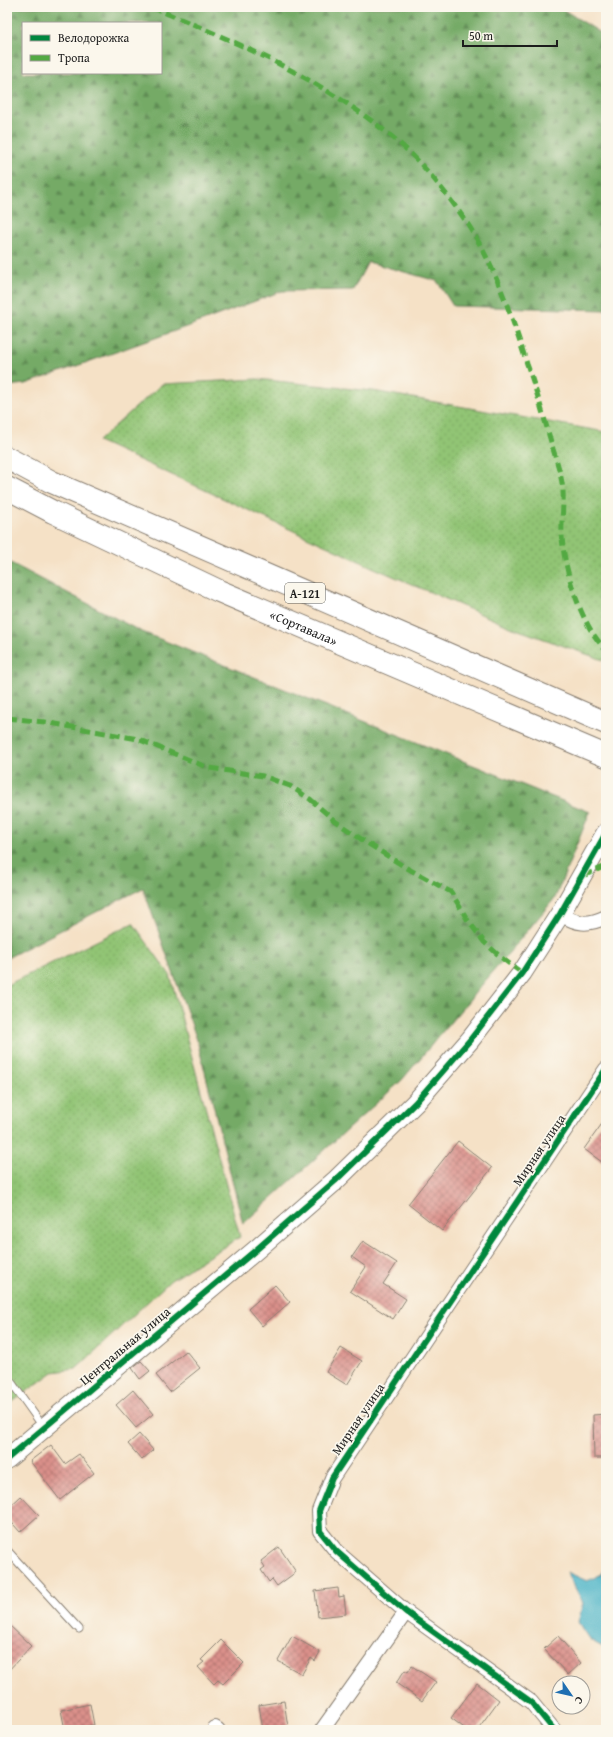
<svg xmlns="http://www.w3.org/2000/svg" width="613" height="1737" viewBox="0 0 613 1737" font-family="'Gentium Book Plus',serif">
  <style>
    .grass { fill: url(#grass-dots); stroke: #567048 }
    .forest { fill: url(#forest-firs); stroke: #486341; fill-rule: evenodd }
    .water { fill: #49b3c7; stroke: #326872 }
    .building { fill: url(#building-cross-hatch) }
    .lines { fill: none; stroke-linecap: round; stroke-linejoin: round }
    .lane-casing { stroke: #887e71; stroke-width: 9 }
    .street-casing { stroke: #887e71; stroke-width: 16 }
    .secondary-casing { stroke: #887e71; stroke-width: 21 }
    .highway-casing { stroke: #887e71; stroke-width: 24 }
    .lane { stroke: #fff; stroke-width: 7 }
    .street { stroke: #fff; stroke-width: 14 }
    .secondary { stroke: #fff; stroke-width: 19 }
    .highway { stroke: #fff; stroke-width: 22 }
    .quiet { stroke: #52a943; stroke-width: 5; stroke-dasharray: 10 5; stroke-linecap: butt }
    .cycleway-casing { stroke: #fbf7ec; stroke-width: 8 }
    .cycleway { stroke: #00873e; stroke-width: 6 }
    .labels { text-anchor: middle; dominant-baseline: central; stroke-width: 3.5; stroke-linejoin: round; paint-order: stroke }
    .shield { fill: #fbf7ec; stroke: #5f5e5a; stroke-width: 1 }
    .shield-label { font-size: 12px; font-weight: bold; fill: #1c1c1c }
    .street-label { font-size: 13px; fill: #1c1c1c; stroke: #fbf7ec }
  </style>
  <defs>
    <pattern id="grass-dots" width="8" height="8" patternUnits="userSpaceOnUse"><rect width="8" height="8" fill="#91c474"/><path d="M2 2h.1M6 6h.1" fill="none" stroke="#7ca864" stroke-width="1.8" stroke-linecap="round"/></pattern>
    <pattern id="forest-firs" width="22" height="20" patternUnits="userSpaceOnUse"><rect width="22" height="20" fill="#74aa66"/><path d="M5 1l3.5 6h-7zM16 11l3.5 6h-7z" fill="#5e8a53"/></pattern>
    <pattern id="building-cross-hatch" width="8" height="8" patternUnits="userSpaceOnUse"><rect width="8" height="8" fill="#da908a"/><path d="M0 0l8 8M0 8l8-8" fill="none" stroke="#b07570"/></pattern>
  </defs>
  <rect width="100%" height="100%" fill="#fbf7ec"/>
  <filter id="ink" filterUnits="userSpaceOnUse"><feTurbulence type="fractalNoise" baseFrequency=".025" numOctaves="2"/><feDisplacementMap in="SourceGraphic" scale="8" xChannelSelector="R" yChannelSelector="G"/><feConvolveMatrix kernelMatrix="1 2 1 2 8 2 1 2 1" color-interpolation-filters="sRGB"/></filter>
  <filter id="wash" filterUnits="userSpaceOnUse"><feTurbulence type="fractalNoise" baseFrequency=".012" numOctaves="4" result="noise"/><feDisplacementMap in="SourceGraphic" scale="16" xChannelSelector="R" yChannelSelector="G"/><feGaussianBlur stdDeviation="0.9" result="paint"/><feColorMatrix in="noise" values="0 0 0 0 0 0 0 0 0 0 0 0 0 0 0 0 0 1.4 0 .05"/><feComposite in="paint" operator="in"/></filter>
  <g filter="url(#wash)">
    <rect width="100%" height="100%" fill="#f5e1c6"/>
    <g class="grass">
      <polygon points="257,379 373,391 606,432 606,661 513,628 372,567 98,441 162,384"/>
      <polygon points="133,923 170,975 240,1237 171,1280 76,1369 53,1372 7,1406 7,985"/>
    </g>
    <g class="forest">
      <path d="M7,7h552l47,29v274l-153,-4 -16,-25 -69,-19 -15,28 -71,1 -82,31 -174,62 -19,2zM23,23h138v50h-138z"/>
      <polygon points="7,561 140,631 590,812 555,898 402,1080 243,1224 197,1040 143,888 7,958"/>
    </g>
    <polygon class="water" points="606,1561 606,1649 590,1640 578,1622 583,1603 567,1572 587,1581 602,1574"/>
    <g id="blocks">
      <g class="building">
        <polygon points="606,1118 606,1165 584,1149"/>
        <polygon points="458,1141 492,1168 442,1231 408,1204"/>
        <polygon points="363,1241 397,1263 383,1284 406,1299 393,1319 350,1291 366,1267 352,1257"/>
        <polygon points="275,1285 290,1302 262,1326 248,1309"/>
        <polygon points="341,1348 362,1361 347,1385 326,1372"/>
        <polygon points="186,1351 200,1368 170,1392 156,1375"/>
        <polygon points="141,1361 150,1371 140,1379 132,1368"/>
        <polygon points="133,1390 153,1414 136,1428 116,1405"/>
        <polygon points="606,1414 606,1458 594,1458 593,1415"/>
        <polygon points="139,1434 153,1450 142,1460 128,1444"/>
        <polygon points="51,1445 65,1464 79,1454 94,1473 60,1500 30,1461"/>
        <polygon points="21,1496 39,1515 20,1532 7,1517 7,1509"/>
        <polygon points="279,1547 296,1572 277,1586 272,1579 269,1582 261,1570 265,1567 261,1561"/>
        <polygon points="338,1588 339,1597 344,1596 346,1614 318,1617 315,1591"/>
        <polygon points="7,1623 31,1646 7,1672"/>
        <polygon points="292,1636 320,1652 315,1661 311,1658 302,1674 278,1661"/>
        <polygon points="558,1636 581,1663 568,1675 544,1649"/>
        <polygon points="221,1640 244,1663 223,1684 218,1680 214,1684 198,1667 204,1662 201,1660"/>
        <polygon points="412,1666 436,1682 422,1701 396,1683 405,1670 408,1672"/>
        <polygon points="477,1683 499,1700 477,1730 467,1730 451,1718"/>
        <polygon points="284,1701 288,1727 263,1730 259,1705"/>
        <polygon points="90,1704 94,1725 65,1730 61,1710"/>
      </g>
    </g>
  </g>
  <g filter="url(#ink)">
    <use href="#blocks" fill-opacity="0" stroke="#887e71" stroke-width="1"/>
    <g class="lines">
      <defs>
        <g id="lane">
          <polyline points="7,1376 44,1428"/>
          <polyline points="7,1550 79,1629"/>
        </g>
        <g id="street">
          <path d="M560,914c17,10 27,12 46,3"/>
          <polyline points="215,1728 218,1730"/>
          <polyline points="322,1730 406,1612"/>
          <polyline points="554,1730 531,1702 406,1612 336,1551 320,1531 319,1511 332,1478 606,1069"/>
        </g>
        <polyline id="secondary" points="7,1459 257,1249 335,1181 415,1103 470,1040 522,973 560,914 606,833"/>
        <g id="highway">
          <polyline points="7,458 52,482 606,723"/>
          <path id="s1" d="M7,488l46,24 166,79 387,165"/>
        </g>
      </defs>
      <use href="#lane" class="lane-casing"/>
      <use href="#street" class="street-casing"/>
      <use href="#secondary" class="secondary-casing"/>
      <use href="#highway" class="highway-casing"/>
      <use href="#lane" class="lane"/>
      <use href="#street" class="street"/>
      <use href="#secondary" class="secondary"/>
      <use href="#highway" class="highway"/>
      <g class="quiet">
        <path d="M151,7c82,33 165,69 235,125 30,23 55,54 77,85 30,43 48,97 64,147 10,28 18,57 26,85 4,13 9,28 10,42 1,18 -3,36 0,55 3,29 21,85 43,103"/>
        <polyline points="7,718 45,722 138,739 209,768 263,776 290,786 310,799 335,821 364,841 405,867 451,892 467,919 484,942 503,959 522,973"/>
        <polyline points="583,876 606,866"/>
      </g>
      <defs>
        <g id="cycleway">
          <polyline points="7,1459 257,1249 335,1181 415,1103 470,1040 522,973 560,914 606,833"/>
          <polyline points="554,1730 531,1702 406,1612 336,1551 320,1531 319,1511 332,1478 606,1069"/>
        </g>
      </defs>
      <use href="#cycleway" class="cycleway-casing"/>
      <use href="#cycleway" class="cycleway"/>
    </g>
  </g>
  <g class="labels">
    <rect class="shield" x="285" y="583" width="40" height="20" rx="3"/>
    <g class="shield-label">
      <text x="305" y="593">А-121</text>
    </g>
    <g class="street-label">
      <text stroke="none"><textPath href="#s1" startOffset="328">«Сортавала»</textPath></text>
      <text transform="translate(539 1150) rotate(-56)">Мирная улица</text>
      <text transform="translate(125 1346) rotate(-40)">Центральная улица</text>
      <text transform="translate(358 1419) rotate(-56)">Мирная улица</text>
    </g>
  </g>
  <rect width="613" height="1737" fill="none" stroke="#fbf7ec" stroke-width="24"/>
  <rect x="22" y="22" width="140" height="52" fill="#fbf7ec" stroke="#a29f99"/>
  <rect x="30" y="35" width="20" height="6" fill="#00873e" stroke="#a29f99"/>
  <text x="58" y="42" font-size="12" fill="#1c1c1c">Велодорожка</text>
  <rect x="30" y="55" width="20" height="6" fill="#52a943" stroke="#a29f99"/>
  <text x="58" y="62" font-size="12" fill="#1c1c1c">Тропа</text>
  <g transform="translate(571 1695) rotate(124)"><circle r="19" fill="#fbf7ec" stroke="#a29f99"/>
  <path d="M0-3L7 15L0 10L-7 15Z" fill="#1f6fb2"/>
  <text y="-6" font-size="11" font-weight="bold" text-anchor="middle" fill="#1c1c1c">С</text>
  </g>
  <path d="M463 40v6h94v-6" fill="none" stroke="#1c1c1c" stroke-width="2"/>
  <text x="469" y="40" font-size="12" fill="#1c1c1c" stroke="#fbf7ec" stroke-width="3" paint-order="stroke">50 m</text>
</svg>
